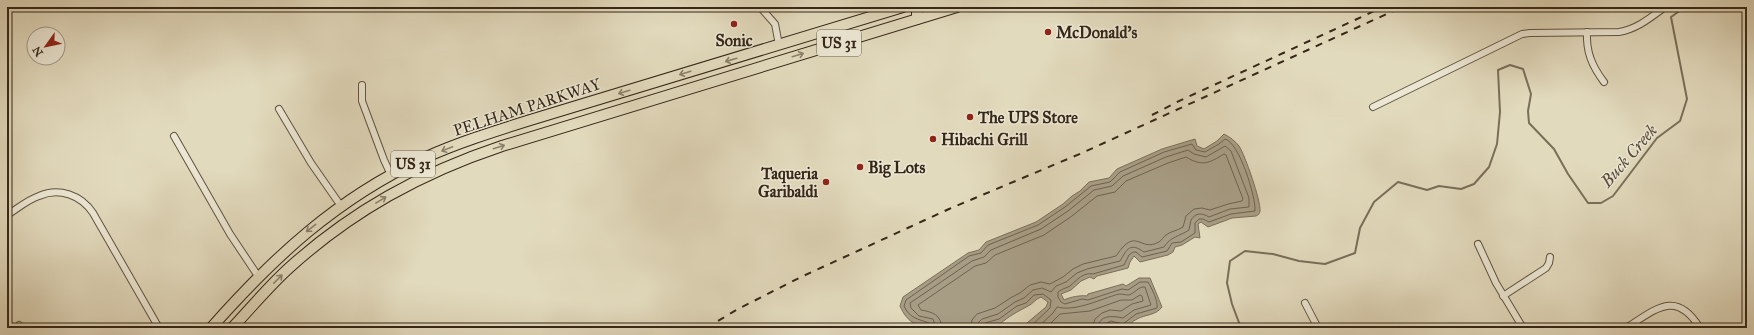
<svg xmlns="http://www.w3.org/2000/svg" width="1754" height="335" viewBox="0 0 1754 335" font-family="'IM FELL Great Primer',serif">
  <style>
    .water { fill: #a79d85; stroke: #796e59 }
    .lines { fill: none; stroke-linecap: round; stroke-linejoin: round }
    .shore { stroke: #6e624e; stroke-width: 1 }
    .stream { stroke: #796e59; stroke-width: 2 }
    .minor-casing { stroke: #605441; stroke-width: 8 }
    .primary-casing { stroke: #342718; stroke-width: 12 }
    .minor { stroke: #ece7d4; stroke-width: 6 }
    .primary { stroke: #e2dabd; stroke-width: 10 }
    .rail { stroke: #342718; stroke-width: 2; stroke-dasharray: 7 7; stroke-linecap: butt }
    .oneway { stroke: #8b806a }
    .poi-dot { fill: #8f2418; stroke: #ece7d4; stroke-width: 1.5 }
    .labels { text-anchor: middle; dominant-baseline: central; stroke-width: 3; stroke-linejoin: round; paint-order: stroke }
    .shield { fill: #ece7d4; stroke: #6b6150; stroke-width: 1 }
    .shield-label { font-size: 15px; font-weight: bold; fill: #342718 }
    .poi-label { font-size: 16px; font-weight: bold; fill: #342718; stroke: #ece7d4; text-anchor: start }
    .street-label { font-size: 16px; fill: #342718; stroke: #ece7d4 }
    .water-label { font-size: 17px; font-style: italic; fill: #564a39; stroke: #ece7d4 }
  </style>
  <rect width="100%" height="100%" fill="#e2dabd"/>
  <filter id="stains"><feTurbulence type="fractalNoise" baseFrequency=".005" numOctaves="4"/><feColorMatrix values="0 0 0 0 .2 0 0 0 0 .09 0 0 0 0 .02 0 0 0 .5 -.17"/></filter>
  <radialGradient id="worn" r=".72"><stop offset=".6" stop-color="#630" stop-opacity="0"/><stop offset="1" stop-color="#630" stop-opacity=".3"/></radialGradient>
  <path class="water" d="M1224,134c6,3 11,7 15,12 6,9 22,55 21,65 -1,4 -1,3 -4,5l-24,2 -24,9 -7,-5 -3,2 2,14 -5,-1 -13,8 -7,2 -2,5 -5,3 -28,7 -6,-6 -4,6 -2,6 -31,8 -3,3 -4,-2 -9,4 -10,9 -10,4 3,6c6,-3 17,-5 23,-4l1,-2 35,-10 3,2 13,-8h11l12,29c-7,9 -16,7 -25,12 -5,2 -7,7 -12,8 -9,1 -12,-3 -22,1h-82l25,-21 2,-5 -7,-5c-6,2 -8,7 -13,9 -11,6 -19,10 -28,18 -7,-1 -12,3 -18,4 -10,2 -57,0 -66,-4 -8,-3 -13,-11 -16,-18l3,-9 65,-44 11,-3 7,-8 50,-20 27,-18 9,-8 8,-5 9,-9 20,-4 8,-9 45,-20 33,-10 2,7 7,3 13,-8z"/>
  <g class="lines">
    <g class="shore">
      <path d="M931,328l-2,-5c-11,-4 -20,-5 -25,-17l2,-6 63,-44 12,-3 7,-8 50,-20 27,-18 26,-21 19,-4 10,-10 44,-20 28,-8 4,6 9,2 14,-8 6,-5c14,3 31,58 30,72l-24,3 -22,8 -6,-3h-4l-4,4v10l-14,9 -9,1 -5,8 -25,6 -6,-5h-3l-4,3 -5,10 -31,9c-10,-2 -16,6 -23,12 -4,2 -8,3 -12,6v5l3,5 4,2 17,-5 6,1 34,-11 6,1 12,-8h8c4,7 10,18 9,26l-21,6 -13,10 -12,-3 -6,3 -2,4"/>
      <path d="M936,328l-3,-9 -14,-3 -8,-8 -1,-5 62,-42 12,-4 7,-7 50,-21 27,-18 26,-21 18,-4 11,-10 43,-19 22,-7 6,4 12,3 19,-11 6,5 18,47v9l-19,2 -21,8c-7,-4 -13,-5 -18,3l-2,10c-9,6 -19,7 -25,17l-20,5c-14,-10 -17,-3 -24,9l-33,8 -10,4 -11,9 -10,4 -5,6 -9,-4 -9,2 -9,8 -9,4 -17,12 -16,5 -4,4 -1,5"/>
      <path d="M942,328c-1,-13 -9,-16 -21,-18l-3,-5 57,-39 11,-3 9,-8 49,-20 28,-19 25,-20 18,-4 11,-11 42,-18 18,-6c17,10 23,6 38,-3l2,1 17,44 -1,2 -14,3 -18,6 -8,-2 -8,1 -8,7 -3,11c-6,4 -12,4 -17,8 -3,2 -4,5 -7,7 -20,11 -22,-17 -43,14l-33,8 -10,5 -10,8 -13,7 -9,-2 -11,3 -10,8 -8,4 -17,11 -18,6 -5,6 -1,8"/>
      <polyline points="982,328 985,323 999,319 1017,306 1026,303 1034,295 1043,294 1051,300 1050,308 1029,328"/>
      <path d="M1037,328l16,-15 4,-6c19,5 43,-8 62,-13 4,0 6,1 10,1 6,-2 10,-9 16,-8l6,18 -17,5 -11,8c-10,-2 -24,-4 -25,10"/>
      <polyline points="1046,328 1060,314 1090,311 1121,300 1132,300 1140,295 1142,296 1143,301 1132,304 1121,311 1110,310 1102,313 1095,319 1092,328"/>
    </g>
    <g class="stream">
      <polyline points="1736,7 1747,12"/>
      <polyline points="1241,328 1232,304 1227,283 1230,261 1245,251 1273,254 1299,261 1325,264 1355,253 1360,228 1374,202 1398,182 1427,190 1439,186 1461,189 1474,184 1489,167 1497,144 1500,112 1498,70 1510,65 1523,69 1531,94 1528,111 1529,123 1554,149 1568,174 1588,203 1601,203 1613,196 1657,138 1680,121 1687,99 1671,17 1685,7"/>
    </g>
    <defs>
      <g id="minor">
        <polyline points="760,7 775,24 779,45"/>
        <path d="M1587,32c-1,20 5,34 17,50"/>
        <polyline points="362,85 362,101 384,160 391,175"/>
        <path d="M1373,107l149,-73 8,-1 89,-1c18,-3 31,-14 46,-25"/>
        <polyline points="279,109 311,163 341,206"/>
        <polyline points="174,136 230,234 258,276"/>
        <path d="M7,215c10,-6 20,-15 32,-19 20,-9 42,-1 54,17l66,115"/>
        <polyline points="1478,244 1496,283 1523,328"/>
        <polyline points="1503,296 1546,268 1549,263 1550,257"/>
        <polyline points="1305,303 1318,328"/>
        <polyline points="19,325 21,328"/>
        <path d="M1626,328c30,-19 50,-39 74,0"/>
      </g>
      <g id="primary">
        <polyline points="917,19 917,7"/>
        <path d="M211,328c63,-71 125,-129 213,-170 33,-15 68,-26 103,-37l376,-114"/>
        <path d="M232,328c19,-20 36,-41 57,-60 63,-57 132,-95 213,-122l455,-139"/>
      </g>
    </defs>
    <use href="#minor" class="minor-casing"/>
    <use href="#primary" class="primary-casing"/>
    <use href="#minor" class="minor"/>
    <use href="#primary" class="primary"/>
    <g class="rail">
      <polyline points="1152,115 1177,102 1383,7"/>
      <polyline points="706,328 738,309 801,277 949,209 1082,153 1402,7"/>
    </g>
  </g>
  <defs><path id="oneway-shaft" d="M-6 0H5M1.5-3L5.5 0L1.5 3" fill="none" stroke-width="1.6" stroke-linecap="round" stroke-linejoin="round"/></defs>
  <g class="oneway">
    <use href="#oneway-shaft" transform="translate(798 55) rotate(-17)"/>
    <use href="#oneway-shaft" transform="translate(731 60) rotate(164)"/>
    <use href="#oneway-shaft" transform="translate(685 73) rotate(163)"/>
    <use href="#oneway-shaft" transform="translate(624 92) rotate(163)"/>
    <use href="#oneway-shaft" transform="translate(499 147) rotate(-18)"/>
    <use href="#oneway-shaft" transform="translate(447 149) rotate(158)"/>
    <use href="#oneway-shaft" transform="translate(381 200) rotate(-31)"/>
    <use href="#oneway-shaft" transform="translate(311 228) rotate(142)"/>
    <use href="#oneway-shaft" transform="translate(278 279) rotate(-45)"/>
  </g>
  <g class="poi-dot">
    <circle cx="734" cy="24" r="4"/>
    <circle cx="1048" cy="32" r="4"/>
    <circle cx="970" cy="117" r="4"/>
    <circle cx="933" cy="139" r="4"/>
    <circle cx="860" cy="167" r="4"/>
    <circle cx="826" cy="182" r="4"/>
  </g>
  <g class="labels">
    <g class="shield">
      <rect x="817" y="30" width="44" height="26" rx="3"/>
      <rect x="391" y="151" width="44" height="26" rx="3"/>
    </g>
    <g class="shield-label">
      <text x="839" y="43">US 31</text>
      <text x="413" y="164">US 31</text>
    </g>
    <g class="poi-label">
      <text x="1056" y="32">McDonald's</text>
      <text x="734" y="40" text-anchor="middle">Sonic</text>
      <text x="978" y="117">The UPS Store</text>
      <text x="941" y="139">Hibachi Grill</text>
      <text x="868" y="167">Big Lots</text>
      <text x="818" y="173" text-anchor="end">Taqueria<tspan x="818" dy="18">Garibaldi</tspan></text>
    </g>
    <g class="street-label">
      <text transform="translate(527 107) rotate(-18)">PELHAM PARKWAY</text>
    </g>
    <g class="water-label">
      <text transform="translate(1629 156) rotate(-49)">Buck Creek</text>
    </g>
  </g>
  <rect width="1754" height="335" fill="none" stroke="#e2dabd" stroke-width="24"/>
  <rect x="8" y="8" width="1738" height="319" fill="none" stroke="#342718" stroke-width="2"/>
  <rect x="12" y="12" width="1730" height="311" fill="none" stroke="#342718"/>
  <g transform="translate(46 46) rotate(237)"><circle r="19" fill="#ece7d4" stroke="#a29a89"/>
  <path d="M0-3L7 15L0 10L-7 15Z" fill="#8f2418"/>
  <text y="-6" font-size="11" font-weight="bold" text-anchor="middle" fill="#342718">N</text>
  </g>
  <rect width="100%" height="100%" filter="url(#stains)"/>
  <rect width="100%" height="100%" fill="url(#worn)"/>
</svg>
